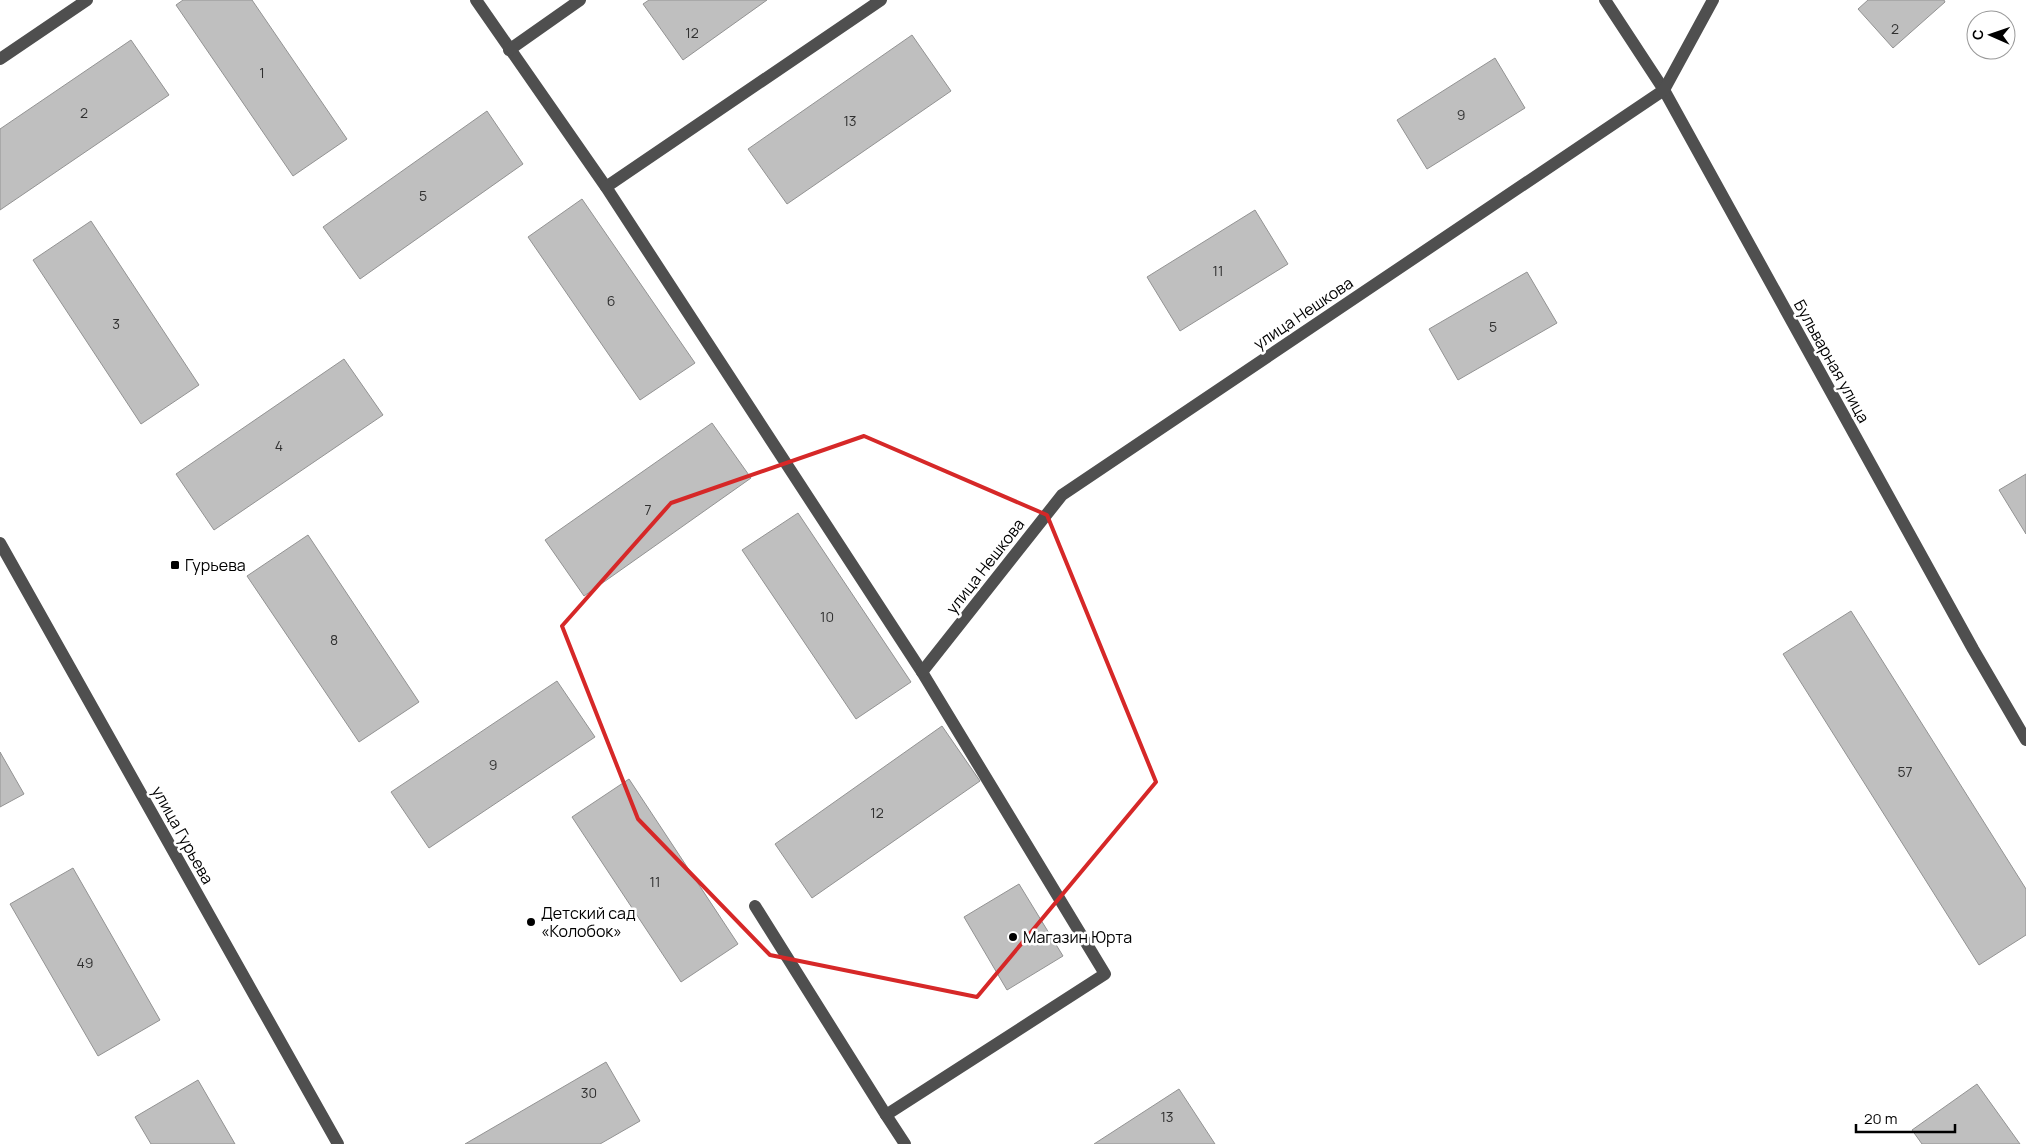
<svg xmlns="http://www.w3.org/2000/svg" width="2026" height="1144" viewBox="0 0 2026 1144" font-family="Manrope,sans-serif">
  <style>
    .building { fill: #bfbfbf; stroke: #939393 }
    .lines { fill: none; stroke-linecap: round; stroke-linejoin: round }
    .minor { stroke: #4f4f4f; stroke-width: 12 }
    .marked { fill: none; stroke: #d62828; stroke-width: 4; stroke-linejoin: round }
    .poi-dot { fill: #000; stroke: #fff; stroke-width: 2 }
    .labels { text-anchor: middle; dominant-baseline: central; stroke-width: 5; stroke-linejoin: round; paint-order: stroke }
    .number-label { font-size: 14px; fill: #303030 }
    .street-label { font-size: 16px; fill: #000; stroke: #fff }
    .poi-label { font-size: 16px; fill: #000; stroke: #fff; text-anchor: start }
  </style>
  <rect width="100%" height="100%" fill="#fff"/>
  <g class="building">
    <polygon points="183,0 252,0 347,139 293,176 176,5"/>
    <polygon points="649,0 767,0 683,60 643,4"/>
    <polygon points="1868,0 1944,0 1945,2 1893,48 1858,9"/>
    <polygon points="912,35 951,91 787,204 748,149"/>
    <polygon points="131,40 169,95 0,210 0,129"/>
    <polygon points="1495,58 1525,108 1427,169 1397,120"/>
    <polygon points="487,111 523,164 360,279 323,227"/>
    <polygon points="582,199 695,363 640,400 528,237"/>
    <polygon points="1255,210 1288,264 1180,331 1147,277"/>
    <polygon points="91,221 199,385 141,424 33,260"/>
    <polygon points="1527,272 1557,323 1458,380 1429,329"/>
    <polygon points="344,359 383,415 214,530 176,474"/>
    <polygon points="712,423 751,478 584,596 545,540"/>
    <polygon points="2026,474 2026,534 1999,490"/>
    <polygon points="798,513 911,682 856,719 742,550"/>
    <polygon points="308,535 419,702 359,742 247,576"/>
    <polygon points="1851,611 2026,889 2026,935 1979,965 1783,654"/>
    <polygon points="557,681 595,737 429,848 391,792"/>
    <polygon points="942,726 980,781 812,898 775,844"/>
    <polygon points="0,752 24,794 0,807"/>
    <polygon points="629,779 738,944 681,982 572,817"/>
    <polygon points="73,868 160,1020 98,1056 10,904"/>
    <polygon points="1019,884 1063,956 1007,990 964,917"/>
    <polygon points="606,1062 640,1121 600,1144 465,1144"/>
    <polygon points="198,1080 235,1144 151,1144 135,1117"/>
    <polygon points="1977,1084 2020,1144 1922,1144 1912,1130"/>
    <polygon points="1179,1089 1215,1144 1094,1144"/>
  </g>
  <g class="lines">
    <g class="minor">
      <polyline points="476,0 606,187 922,672 1105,974 886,1115 755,906"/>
      <polyline points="1605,0 1664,90 1973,649 2026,740"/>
      <polyline points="509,50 580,0"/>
      <polyline points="0,59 87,0"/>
      <polyline points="606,187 881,0"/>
      <polyline points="0,543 338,1144"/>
      <polyline points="922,672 1062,495 1664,90 1713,0"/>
      <polyline points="886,1115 905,1144"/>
    </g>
  </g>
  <path class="marked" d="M864,436l183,79 109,267 -179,215 -207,-42 -132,-136 -76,-193 109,-123z"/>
  <g class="poi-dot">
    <rect x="170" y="560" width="10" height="10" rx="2.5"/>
    <circle cx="531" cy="922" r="5"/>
    <circle cx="1013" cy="937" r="5"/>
  </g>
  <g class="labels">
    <g class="number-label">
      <text x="1895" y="28">2</text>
      <text x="692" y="32">12</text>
      <text x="262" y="72">1</text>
      <text x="84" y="112">2</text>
      <text x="1461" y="114">9</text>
      <text x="850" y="120">13</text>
      <text x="423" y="195">5</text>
      <text x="1218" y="270">11</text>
      <text x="611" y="300">6</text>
      <text x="116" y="323">3</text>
      <text x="1493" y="326">5</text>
      <text x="279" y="445">4</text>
      <text x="648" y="509">7</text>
      <text x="827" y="616">10</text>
      <text x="334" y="639">8</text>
      <text x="493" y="764">9</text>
      <text x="1905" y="771">57</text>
      <text x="877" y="812">12</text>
      <text x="655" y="881">11</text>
      <text x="85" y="962">49</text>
      <text x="589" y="1092">30</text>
      <text x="1167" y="1116">13</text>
    </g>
    <g class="street-label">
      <text transform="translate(1303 313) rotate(-34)">улица Нешкова</text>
      <text transform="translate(1832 361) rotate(61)">Бульварная улица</text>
      <text transform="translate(985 566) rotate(-52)">улица Нешкова</text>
      <text transform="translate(183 835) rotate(61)">улица Гурьева</text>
    </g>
    <g class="poi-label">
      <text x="185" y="565">Гурьева</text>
      <text x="541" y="913">Детский сад<tspan x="541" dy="18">«Колобок»</tspan></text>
      <text x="1023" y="937">Магазин Юрта</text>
    </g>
  </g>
  <g transform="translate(1991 35) rotate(272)"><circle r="24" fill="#ffffff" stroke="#999999"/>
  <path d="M0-4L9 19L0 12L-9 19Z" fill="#000000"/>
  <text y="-8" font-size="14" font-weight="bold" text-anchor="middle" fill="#000000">С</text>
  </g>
  <path d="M1856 1124v8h99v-8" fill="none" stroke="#000000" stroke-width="2.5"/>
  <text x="1864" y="1124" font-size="15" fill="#000000" stroke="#ffffff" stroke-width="4" paint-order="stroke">20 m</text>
</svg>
